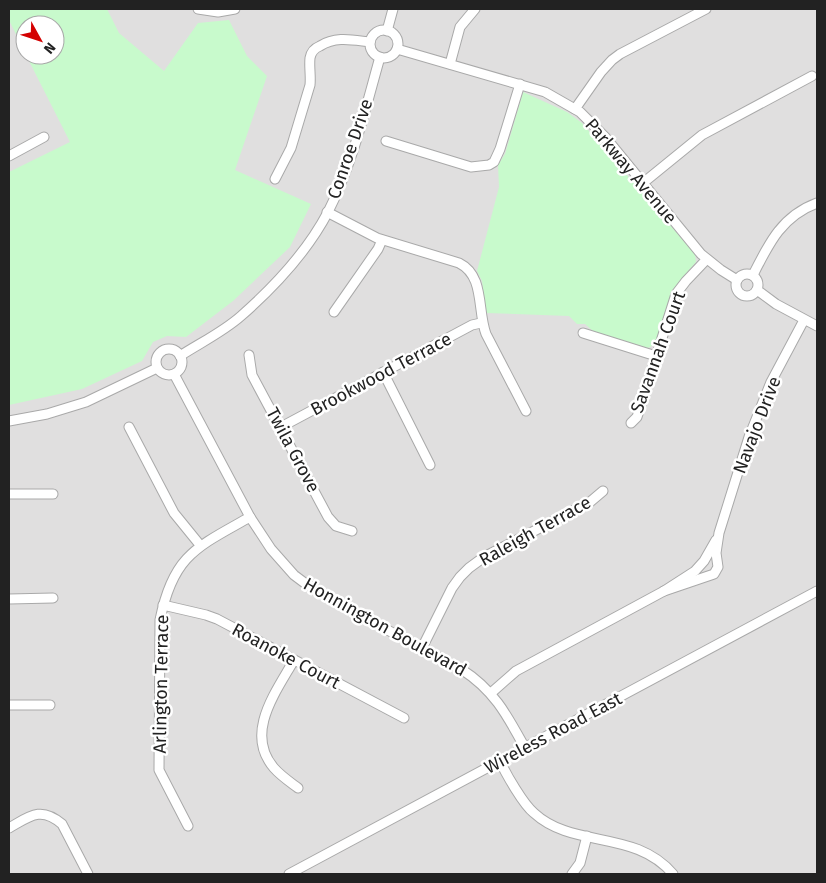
<svg xmlns="http://www.w3.org/2000/svg" width="826" height="883" viewBox="0 0 826 883" font-family="'Fira Sans',sans-serif">
  <style>
    .residential { fill: #e0dfdf; fill-rule: evenodd }
    .park { fill: #c8facc }
    .lines { fill: none; stroke-linecap: round; stroke-linejoin: round }
    .minor-casing { stroke: #a9a9a9; stroke-width: 11 }
    .minor { stroke: #fff; stroke-width: 9 }
    .labels { text-anchor: middle; dominant-baseline: central; stroke-width: 5; stroke-linejoin: round; paint-order: stroke }
    .street-label { font-size: 18px; fill: #222; stroke: #fff }
  </style>
  <rect width="100%" height="100%" fill="#f2efe9"/>
  <path class="residential" d="M9,9h808v865h-808zM25,25h30v30h-30z"/>
  <g class="park">
    <polygon points="9,9 107,9 119,33 164,71 198,23 229,20 247,56 267,76 235,170 311,204 290,247 233,301 186,337 167,336 153,342 142,361 82,389 9,405 9,172 70,142 26,55 55,55 55,25 25,25 25,53 9,20"/>
    <path d="M523,92l44,20 15,11 113,131 1,8c-8,9 -17,19 -24,31 -8,14 -7,49 -24,55l-54,-16 -9,-8h-8l-8,-8 -83,-3 -4,-32 -5,-10 22,-84 -1,-22 7,-11z"/>
  </g>
  <g class="lines">
    <defs>
      <g id="minor">
        <polyline points="198,9 218,12 235,9"/>
        <circle cx="384" cy="44" r="14"/>
        <polyline points="387,31 393,9"/>
        <polyline points="397,49 545,92 580,112 606,138 701,254 721,270 737,280"/>
        <polyline points="450,64 460,27 475,9"/>
        <polyline points="575,109 601,72 612,60 620,54 706,9"/>
        <polyline points="386,141 471,167 489,165 494,162 500,149 520,84"/>
        <polyline points="9,156 44,137"/>
        <path d="M275,179l16,-31 19,-63c1,-9 -1,-18 0,-27 1,-6 5,-10 10,-12 16,-10 32,-6 50,-4"/>
        <polyline points="643,183 702,135 812,76"/>
        <path d="M327,212l50,26 82,25c26,13 18,47 27,71l40,77"/>
        <circle cx="747" cy="285" r="11"/>
        <path d="M753,275c16,-32 29,-59 64,-72"/>
        <polyline points="757,290 776,304 817,326"/>
        <polyline points="334,312 378,249 382,240"/>
        <polyline points="583,333 656,356"/>
        <circle cx="169" cy="362" r="13"/>
        <polyline points="249,355 252,375 328,517 336,526 352,531"/>
        <path d="M180,356c20,-13 43,-24 61,-40 33,-29 66,-64 87,-104 25,-49 37,-102 52,-155"/>
        <polyline points="383,372 430,465"/>
        <path d="M174,374l76,143 21,32 23,26 12,9 40,24 115,61c33,21 46,46 64,79"/>
        <polyline points="9,421 47,414 86,402 157,368"/>
        <polyline points="631,423 637,417 676,294 686,281 706,260"/>
        <polyline points="129,427 174,513 200,545"/>
        <polyline points="281,427 472,325 481,323"/>
        <polyline points="9,494 53,494"/>
        <polyline points="664,591 714,574 718,567 716,553 719,533 749,437 771,382 804,320"/>
        <polyline points="9,599 53,598"/>
        <polyline points="163,605 206,615 217,619 404,718"/>
        <polyline points="422,648 452,588 460,577 469,568 484,557 590,502 603,491"/>
        <path d="M294,660c-18,32 -50,73 -20,108 7,8 16,14 24,20"/>
        <polyline points="491,693 516,671 664,591 695,571 704,561 716,540"/>
        <polyline points="9,705 50,705"/>
        <path d="M500,761c6,13 23,43 34,52 39,36 101,16 139,61"/>
        <path d="M188,826l-29,-56 1,-150c13,-65 37,-73 90,-103"/>
        <path d="M9,828c21,-12 32,-22 53,-4l26,50"/>
        <polyline points="289,874 817,591"/>
        <polyline points="572,874 580,863 587,836"/>
      </g>
    </defs>
    <use href="#minor" class="minor-casing"/>
    <use href="#minor" class="minor"/>
  </g>
  <g class="labels">
    <g class="street-label">
      <text transform="translate(350 149) rotate(-71)">Conroe Drive</text>
      <text transform="translate(631 171) rotate(50)">Parkway Avenue</text>
      <text transform="translate(658 352) rotate(-70)">Savannah Court</text>
      <text transform="translate(381 374) rotate(-28)">Brookwood Terrace</text>
      <text transform="translate(757 425) rotate(-69)">Navajo Drive</text>
      <text transform="translate(293 450) rotate(62)">Twila Grove</text>
      <text transform="translate(535 531) rotate(-29)">Raleigh Terrace</text>
      <text transform="translate(385 627) rotate(29)">Honnington Boulevard</text>
      <text transform="translate(286 656) rotate(28)">Roanoke Court</text>
      <text transform="translate(161 684) rotate(-89)">Arlington Terrace</text>
      <text transform="translate(553 733) rotate(-28)">Wireless Road East</text>
    </g>
  </g>
  <rect width="826" height="883" fill="none" stroke="#222222" stroke-width="20"/>
  <g transform="translate(40 40) rotate(130)"><circle r="24" fill="#ffffff" stroke="#a7a7a7"/>
  <path d="M0-4L9 19L0 12L-9 19Z" fill="#d40000"/>
  <text y="-8" font-size="14" font-weight="bold" text-anchor="middle" fill="#222222">N</text>
  </g>
</svg>
